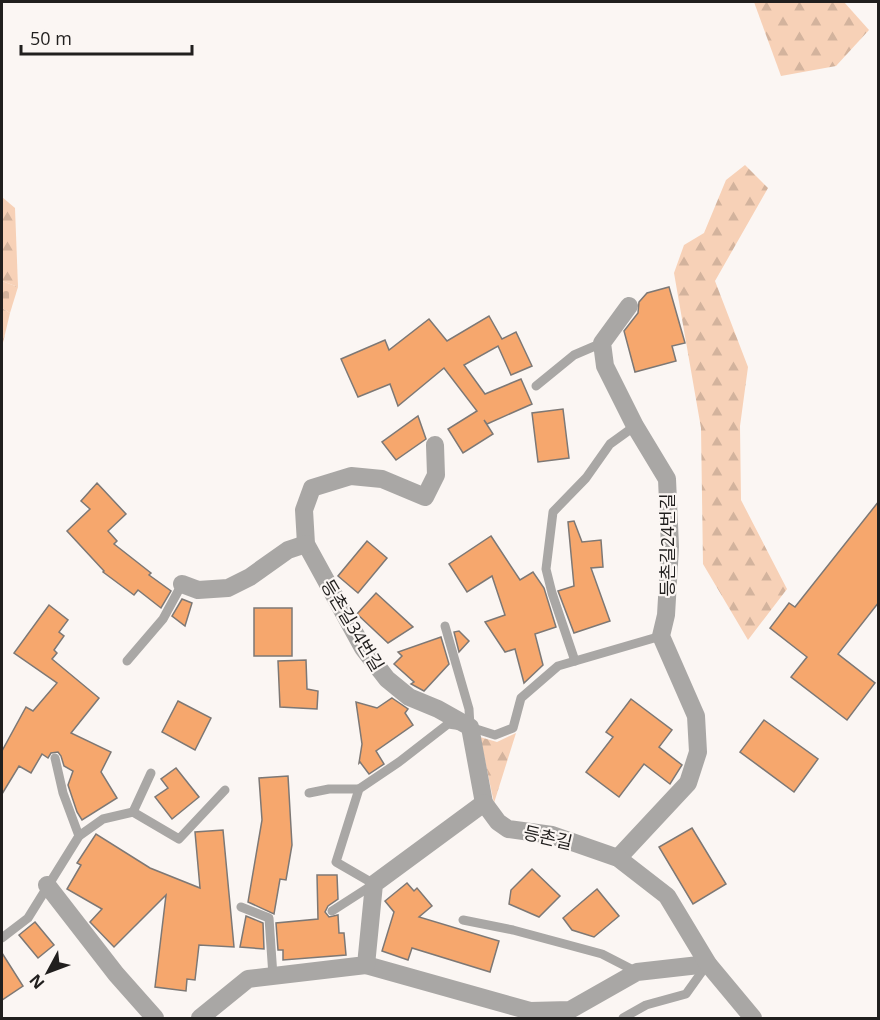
<svg xmlns="http://www.w3.org/2000/svg" width="880" height="1020" viewBox="0 0 880 1020" font-family="'Open Sans','Noto Sans KR',sans-serif">
  <style>
    .forest { fill: url(#forest-firs) }
    .cemetery { fill: url(#cemetery-stones) }
    .building { fill: #f6a76d; stroke: #7d7875; stroke-width: 1.5 }
    .lines { fill: none; stroke-linecap: round; stroke-linejoin: round }
    .lane { stroke: #a9a7a5; stroke-width: 9 }
    .street { stroke: #a9a7a5; stroke-width: 18 }
    .labels { text-anchor: middle; dominant-baseline: central; stroke-width: 4.5; stroke-linejoin: round; paint-order: stroke }
    .street-label { font-size: 18px; fill: #211f1e; stroke: #fbf6f3 }
  </style>
  <defs>
    <pattern id="forest-firs" width="22" height="20" patternUnits="userSpaceOnUse" patternTransform="scale(1.5)"><rect width="22" height="20" fill="#f7d1b7"/><path d="M5 1l3.5 6h-7zM16 11l3.5 6h-7z" fill="#d3b39d"/></pattern>
    <pattern id="cemetery-stones" width="16" height="16" patternUnits="userSpaceOnUse" patternTransform="scale(1.5)"><rect width="16" height="16" fill="#f7d1b7"/><path d="M2 7V4a2 2 0 0 1 4 0v3zM10 15v-3a2 2 0 0 1 4 0v3z" fill="#d3b39d"/></pattern>
  </defs>
  <rect width="100%" height="100%" fill="#fbf6f3"/>
  <g class="forest">
    <polygon points="754,2 844,2 869,30 836,66 781,76"/>
    <polygon points="745,165 768,188 715,281 748,367 740,426 741,500 787,589 748,640 703,564 701,428 674,273 684,245 704,233 726,180"/>
    <polygon points="2,197 15,208 18,287 2,281"/>
    <polygon points="2,308 10,313 2,347"/>
    <polygon points="516,733 494,803 480,737 497,742"/>
  </g>
  <polygon class="cemetery" points="2,281 18,287 10,313 2,308"/>
  <g class="building">
    <polygon points="669,287 685,343 672,346 676,361 635,372 624,331 638,313 639,302 647,293"/>
    <polygon points="489,316 502,339 516,332 532,366 511,375 498,346 464,365 485,394 521,379 532,404 487,424 484,420 493,434 463,453 448,429 477,411 444,368 398,406 390,384 358,397 341,359 385,340 389,350 429,319 447,341"/>
    <polygon points="563,409 569,458 538,462 532,413"/>
    <polygon points="418,416 426,439 396,460 382,442"/>
    <polygon points="97,483 126,514 108,531 117,541 114,544 151,573 149,575 171,591 161,608 138,590 134,595 103,572 104,571 67,531 90,509 81,501"/>
    <polygon points="879,501 879,602 838,654 875,683 847,720 791,677 807,657 770,628 789,603 795,607"/>
    <polygon points="574,521 582,542 601,540 603,567 591,568 610,621 574,633 558,591 574,586 568,522"/>
    <polygon points="491,536 520,580 533,572 544,588 556,627 535,634 543,665 524,683 515,649 505,652 485,622 505,615 492,576 467,592 449,564"/>
    <polygon points="367,541 387,558 358,593 338,576"/>
    <polygon points="376,593 413,627 388,643 357,614"/>
    <polygon points="182,599 192,603 185,626 172,616"/>
    <polygon points="49,605 68,620 59,632 64,636 54,650 57,653 52,659 99,698 71,733 111,752 101,772 117,798 82,820 77,812 68,785 73,771 64,766 61,756 58,752 51,753 48,758 42,754 31,773 19,766 2,794 2,751 26,707 33,711 57,683 14,653"/>
    <rect x="254" y="608" width="38" height="48"/>
    <polygon points="459,631 469,641 459,652 454,632"/>
    <polygon points="441,637 449,664 424,691 411,684 414,682 394,664 402,656 398,652"/>
    <polygon points="306,660 307,689 318,691 317,709 280,707 278,661"/>
    <polygon points="392,698 408,709 405,713 413,725 376,751 384,764 369,774 360,762 359,763 362,744 356,702 377,708"/>
    <polygon points="631,699 672,730 659,747 682,765 670,784 644,764 619,797 586,772 613,737 606,732"/>
    <polygon points="178,701 211,718 195,750 162,732"/>
    <polygon points="764,720 818,759 794,792 740,752"/>
    <polygon points="176,768 199,797 172,819 155,797 168,788 161,779"/>
    <polygon points="288,776 292,845 286,880 280,879 274,914 248,902 262,820 259,778"/>
    <polygon points="692,828 726,884 693,904 659,847"/>
    <polygon points="223,830 234,947 199,945 195,980 187,979 186,991 155,987 166,895 114,947 90,922 102,909 67,889 81,865 77,863 96,834 150,868 200,888 195,832"/>
    <polygon points="532,869 560,896 539,917 509,904 511,890"/>
    <polygon points="317,875 337,875 338,899 328,906 325,912 329,917 338,915 339,933 344,933 346,955 283,960 283,950 278,950 276,923 318,919"/>
    <polygon points="407,883 414,891 417,888 432,906 419,917 499,941 490,972 412,948 408,960 382,951 394,912 385,901"/>
    <polygon points="597,889 619,916 594,937 572,930 563,918"/>
    <polygon points="246,916 263,923 264,949 240,947"/>
    <polygon points="35,922 54,945 38,958 19,935"/>
    <polygon points="2,953 23,986 2,1000"/>
  </g>
  <g class="lines">
    <g class="lane">
      <polyline points="536,386 574,355 602,343"/>
      <polyline points="445,626 469,709 470,727"/>
      <polyline points="127,661 163,619 182,584"/>
      <polyline points="575,661 552,593 546,569 553,512 586,478 610,444 635,426"/>
      <polyline points="55,758 63,793 79,836"/>
      <polyline points="309,793 329,789 359,789"/>
      <polyline points="133,812 151,773"/>
      <polyline points="241,907 269,918 273,976"/>
      <polyline points="332,911 374,884 336,862 359,789 399,762 448,724 470,727 495,735 513,728 521,698 558,666 661,636"/>
      <polyline points="463,920 513,930 602,954 637,972"/>
      <polyline points="2,938 28,918 79,836 103,819 133,812 179,839 225,790"/>
      <polyline points="623,1018 646,1005 686,994 706,966"/>
    </g>
    <g class="street">
      <polyline points="435,445 436,475 425,497 382,479 351,476 312,488 304,510 306,544 363,648 387,679 409,697 438,709 470,727 484,803"/>
      <polyline points="182,584 198,590 228,588 250,577 288,550 306,544"/>
      <polyline points="618,858 688,783 698,752 696,716 661,636 666,615 670,547 667,479 635,426 605,366 602,343 629,306"/>
      <polyline points="47,885 116,974 155,1018"/>
      <polyline points="366,965 530,1011 570,1010 637,972 708,964"/>
      <polyline points="200,1018 248,979 366,965 374,884 484,803 498,822 508,829 552,835 618,858 667,896 708,964 753,1018"/>
    </g>
  </g>
  <g class="labels">
    <g class="street-label">
      <text transform="translate(667 545) rotate(-90)">등촌길24번길</text>
      <text transform="translate(353 625) rotate(59)">등촌길34번길</text>
      <text transform="translate(548 837) rotate(13)">등촌길</text>
    </g>
  </g>
  <rect width="880" height="1020" fill="none" stroke="#211f1e" stroke-width="6"/>
  <g transform="translate(48 972) rotate(229)" stroke="#fbf6f3" stroke-width="4.5" paint-order="stroke">
  <path d="M0-4.5L10 22L0 15L-10 22Z" fill="#211f1e"/>
  <text y="-9" font-size="16" font-weight="bold" text-anchor="middle" fill="#211f1e">N</text>
  </g>
  <path d="M21 45v9h171v-9" fill="none" stroke="#211f1e" stroke-width="3"/>
  <text x="30" y="45" font-size="18" fill="#211f1e" stroke="#fbf6f3" stroke-width="4.5" paint-order="stroke">50 m</text>
</svg>
